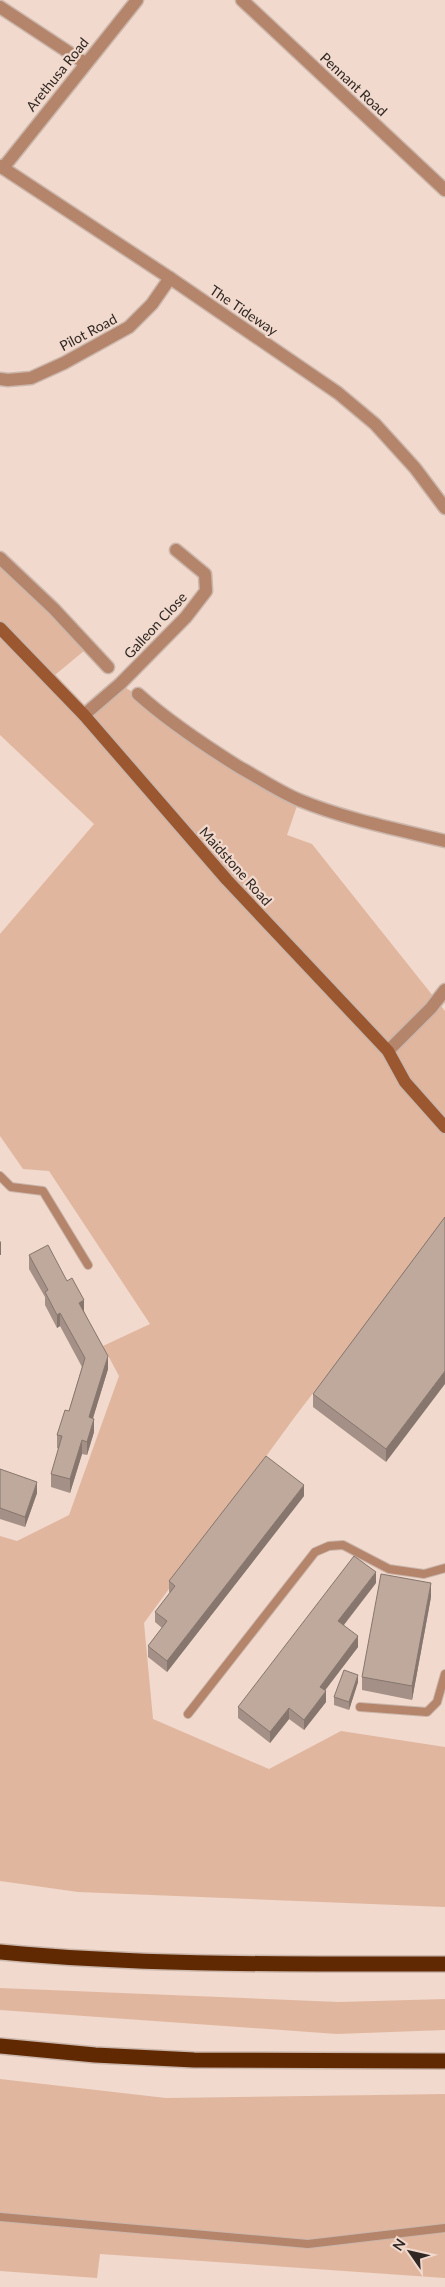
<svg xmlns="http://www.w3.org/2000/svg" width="445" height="2287" viewBox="0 0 445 2287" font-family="Lato,sans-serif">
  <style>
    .green { fill: #e1b69f }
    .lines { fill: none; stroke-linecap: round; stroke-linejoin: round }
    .service-casing { stroke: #cbb6ab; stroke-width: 10 }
    .minor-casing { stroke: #cbb6ab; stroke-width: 15 }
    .tertiary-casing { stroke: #cbb6ab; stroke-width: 15 }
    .secondary-casing { stroke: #cbb6ab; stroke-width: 15 }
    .motorway-casing { stroke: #cbb6ab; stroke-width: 18 }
    .service { stroke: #b4846b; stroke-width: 8 }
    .minor { stroke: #b4846b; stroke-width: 12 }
    .tertiary { stroke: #b4846b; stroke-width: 12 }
    .secondary { stroke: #9b572f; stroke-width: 12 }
    .motorway { stroke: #602902; stroke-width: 15 }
    .wall { fill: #a49086 }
    .shaded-wall { fill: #86766d }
    .building { fill: #bfa89c; stroke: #86766d }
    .labels { text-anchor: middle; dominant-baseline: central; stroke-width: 4.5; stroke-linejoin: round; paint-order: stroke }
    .street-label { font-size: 14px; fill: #312823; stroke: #f1d9cd }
  </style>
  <rect width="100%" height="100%" fill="#f1d9cd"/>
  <g class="green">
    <polygon points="0,558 90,646 50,679 83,715 120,684 299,800 287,835 312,844 445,1011 445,1220 294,1418 144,1623 153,1719 269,1769 341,1731 445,1747 445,1907 78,1892 0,1881 0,1536 17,1541 69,1515 119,1376 103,1346 150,1324 49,1171 23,1169 0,1136 0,934 94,824 0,735"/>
    <polygon points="0,1988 339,2002 445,1999 445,2030 337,2034 0,2010"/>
    <polygon points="0,2079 166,2098 445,2094 445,2278 100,2254 97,2278 0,2271"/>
  </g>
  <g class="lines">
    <defs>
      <g id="service">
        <polyline points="0,1176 11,1187 43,1191 88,1265"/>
        <polyline points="360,1707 427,1712 437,1702 445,1674"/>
        <polyline points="188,1714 315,1552 329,1546 343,1545 389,1569 424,1574 445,1568"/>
        <polyline points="0,2217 308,2244 445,2228"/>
      </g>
      <g id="minor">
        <polyline points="242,0 445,190"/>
        <polyline points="0,7 85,63"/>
        <polyline points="3,168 137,0"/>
        <polyline points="0,379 8,380 31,378 64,363 129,327 152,304 170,278"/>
        <polyline points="0,558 54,609 108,667"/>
        <path d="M138,694c31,28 66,51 101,73 20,11 39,24 60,33 46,19 97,29 146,41"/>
        <polyline points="84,715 120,684 186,617 206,591 205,574 176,550"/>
      </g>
      <g id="tertiary">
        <polyline points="0,166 170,278 338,393 375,424 415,468 445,508"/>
        <polyline points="388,1051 431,1008 445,990"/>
      </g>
      <polyline id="secondary" points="0,628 84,715 227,880 388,1051 405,1082 445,1127"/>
      <g id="motorway">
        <path d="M0,1952c148,14 296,12 445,12"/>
        <polyline points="0,2046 95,2055 194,2060 445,2061"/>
      </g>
    </defs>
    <use href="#service" class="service-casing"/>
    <use href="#minor" class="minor-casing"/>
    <use href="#tertiary" class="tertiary-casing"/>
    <use href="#secondary" class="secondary-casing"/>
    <use href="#motorway" class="motorway-casing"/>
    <use href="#service" class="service"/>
    <use href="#minor" class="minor"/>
    <use href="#tertiary" class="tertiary"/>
    <use href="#secondary" class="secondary"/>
    <use href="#motorway" class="motorway"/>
  </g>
  <g class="wall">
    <polygon points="445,1217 386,1462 313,1407 313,1394"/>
    <polygon points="29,1255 84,1311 108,1369 93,1418 94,1432 87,1455 82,1454 70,1493 51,1487 51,1474 59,1449 57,1448 57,1435 69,1411 82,1367 60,1326 57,1328 45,1305 45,1297 29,1269"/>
    <polygon points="0,1469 37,1493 25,1527 0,1519"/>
    <polygon points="304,1496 167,1672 148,1657 148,1646 162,1628 155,1622 155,1612 170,1593 169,1592 169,1581"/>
    <polygon points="376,1583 344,1625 358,1647 325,1690 326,1702 304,1730 289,1719 270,1743 238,1718 238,1707"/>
    <polygon points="431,1597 412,1700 362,1690 362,1677"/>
    <polygon points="358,1682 349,1710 334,1705 334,1697"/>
  </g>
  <g class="shaded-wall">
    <polygon points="1,1241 1,1255 0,1255 0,1242"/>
    <polygon points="84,1300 84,1314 79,1303"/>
    <polygon points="60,1313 60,1326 57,1328 57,1315"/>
    <polygon points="108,1356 108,1369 89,1431 89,1417"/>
    <polygon points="445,1371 445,1384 386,1462 386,1449"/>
    <polygon points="94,1419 94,1432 87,1455 87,1442"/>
    <polygon points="82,1440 82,1454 70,1493 70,1479"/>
    <polygon points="37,1482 37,1493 25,1527 25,1517"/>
    <polygon points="304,1485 304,1496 167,1672 167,1661"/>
    <polygon points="376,1572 376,1583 338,1632 338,1621"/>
    <polygon points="431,1583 431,1597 412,1700 412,1686"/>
    <polygon points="358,1636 358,1647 320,1697 320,1687"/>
    <polygon points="358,1675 358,1682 349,1710 349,1702"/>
    <polygon points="326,1691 326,1702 304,1730 304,1720"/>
    <polygon points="289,1708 289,1719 270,1743 270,1732"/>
  </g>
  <g class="building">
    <polygon points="445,1217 445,1371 386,1449 313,1394"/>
    <polygon points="48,1245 67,1281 72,1278 84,1300 79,1303 108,1356 89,1417 94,1419 87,1442 82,1440 70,1479 51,1474 62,1436 57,1435 65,1410 69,1411 85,1358 60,1313 57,1315 45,1292 48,1290 29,1255"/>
    <polygon points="266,1456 304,1485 167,1661 148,1646 167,1621 155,1612 175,1586 169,1581"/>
    <polygon points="0,1469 37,1482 25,1517 0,1508"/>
    <polygon points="354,1556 376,1572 338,1621 358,1636 320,1687 326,1691 304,1720 289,1708 270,1732 238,1707"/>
    <polygon points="381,1574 431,1583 412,1686 362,1677"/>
    <polygon points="344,1670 358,1675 349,1702 334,1697"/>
  </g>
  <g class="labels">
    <g class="street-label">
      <text transform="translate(57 74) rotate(-51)">Arethusa Road</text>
      <text transform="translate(354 84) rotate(43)">Pennant Road</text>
      <text transform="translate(244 310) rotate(34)">The Tideway</text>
      <text transform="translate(88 332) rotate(-28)">Pilot Road</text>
      <text transform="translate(155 625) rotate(-47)">Galleon Close</text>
      <text transform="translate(236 866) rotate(48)">Maidstone Road</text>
    </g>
  </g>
  <g transform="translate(410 2252) rotate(304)" stroke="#f1d9cd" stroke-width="4" paint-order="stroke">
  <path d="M0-4L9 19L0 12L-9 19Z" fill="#312823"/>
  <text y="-8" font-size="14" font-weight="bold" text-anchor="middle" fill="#312823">N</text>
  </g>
</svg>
